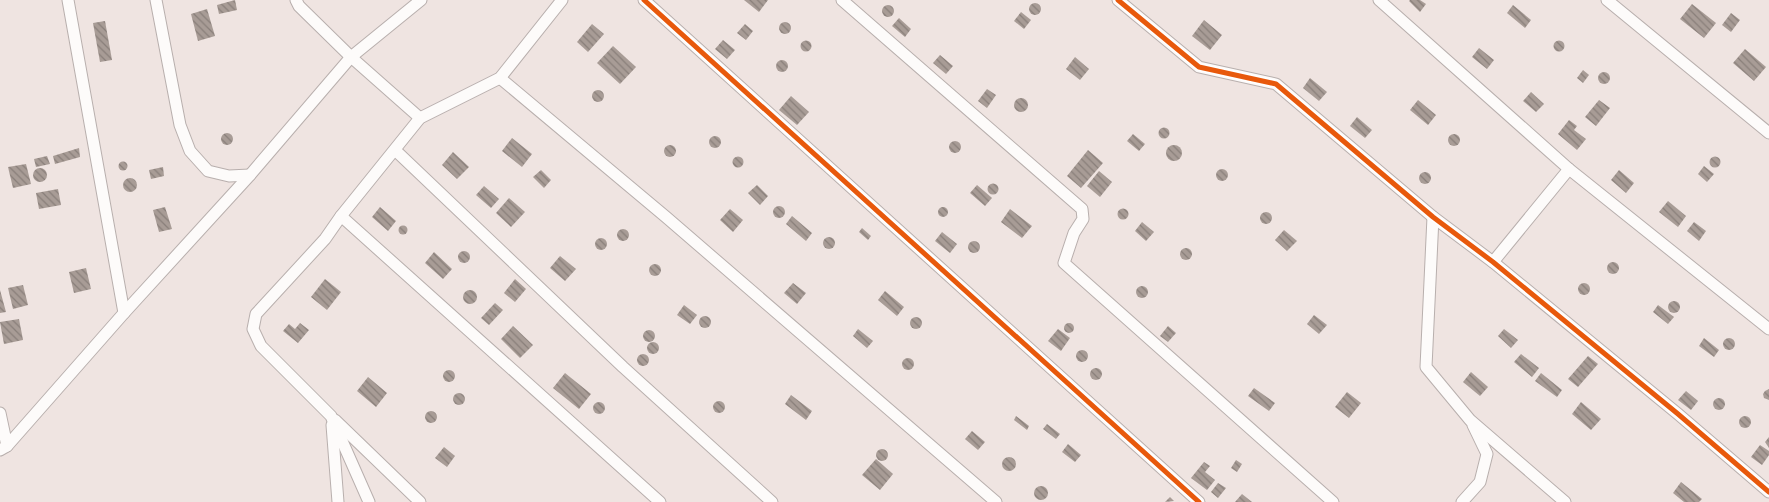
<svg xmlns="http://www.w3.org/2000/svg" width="1769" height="502" viewBox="0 0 1769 502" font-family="'Open Sans',sans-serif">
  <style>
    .building { fill: url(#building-back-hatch) }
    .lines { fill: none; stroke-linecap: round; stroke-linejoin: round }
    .minor-casing { stroke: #b8afad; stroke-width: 13 }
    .minor { stroke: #fdfbfa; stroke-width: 11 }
    .cycleway-casing { stroke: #fff; stroke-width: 8 }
    .cycleway { stroke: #e8590c; stroke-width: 5 }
  </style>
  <defs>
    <pattern id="building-back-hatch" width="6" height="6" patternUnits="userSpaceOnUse" patternTransform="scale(1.25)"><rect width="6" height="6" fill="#a89c96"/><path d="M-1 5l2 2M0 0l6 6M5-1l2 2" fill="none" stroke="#897f7a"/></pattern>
  </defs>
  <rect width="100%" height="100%" fill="#efe4e1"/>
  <g class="building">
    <polygon points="235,0 237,10 219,14 217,5"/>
    <polygon points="744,0 768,0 759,12"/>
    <polygon points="1410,0 1420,0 1426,4 1420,12 1409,1"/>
    <circle cx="1035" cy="9" r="6"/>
    <polygon points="1692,4 1716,23 1704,38 1680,19"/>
    <polygon points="1513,5 1531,20 1525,28 1507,13"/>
    <circle cx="888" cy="11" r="6"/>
    <polygon points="207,9 215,36 198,41 191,14"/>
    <polygon points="1021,12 1031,20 1024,29 1014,21"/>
    <polygon points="1731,13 1740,20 1731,32 1722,25"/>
    <polygon points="899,18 911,29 905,37 892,26"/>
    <polygon points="1204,20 1222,35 1210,50 1192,36"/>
    <polygon points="105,21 112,60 100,62 93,23"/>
    <circle cx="785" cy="28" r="6"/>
    <polygon points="592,24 604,34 588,52 577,42"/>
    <polygon points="745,24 753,31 746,40 737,33"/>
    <polygon points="723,40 735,50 727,59 715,49"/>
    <circle cx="1559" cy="46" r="5.5"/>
    <circle cx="806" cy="46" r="5.5"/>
    <polygon points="613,46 636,67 620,84 597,63"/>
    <polygon points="1479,48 1494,60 1487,69 1472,57"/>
    <polygon points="1745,49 1766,67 1754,81 1733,63"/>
    <polygon points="940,55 953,66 946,74 933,63"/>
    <polygon points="1075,57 1089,69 1080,80 1066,69"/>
    <circle cx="782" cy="66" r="6"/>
    <polygon points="1583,70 1589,75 1583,83 1577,78"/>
    <circle cx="1604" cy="78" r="6"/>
    <polygon points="1310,78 1327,92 1319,101 1303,88"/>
    <polygon points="987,89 996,95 987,108 978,101"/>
    <circle cx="598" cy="96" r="6"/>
    <polygon points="1531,92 1544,104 1536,112 1523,101"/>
    <polygon points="791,96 809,112 797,125 779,110"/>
    <circle cx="1021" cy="105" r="7"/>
    <polygon points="1418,100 1436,115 1428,125 1410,110"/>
    <polygon points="1599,100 1610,108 1596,126 1585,117"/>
    <polygon points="1357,117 1372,130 1365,138 1350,126"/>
    <polygon points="1569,120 1577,126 1574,130 1586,139 1577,150 1558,134"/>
    <circle cx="1164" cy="133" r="5.5"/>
    <circle cx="227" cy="139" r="6"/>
    <polygon points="1133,134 1145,144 1139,151 1127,141"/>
    <circle cx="1454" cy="140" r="6"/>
    <circle cx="715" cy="142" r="6"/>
    <polygon points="512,138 532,154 522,167 502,151"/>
    <circle cx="955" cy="147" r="6"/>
    <circle cx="670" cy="151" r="6"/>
    <circle cx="1174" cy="153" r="8"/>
    <polygon points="79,148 80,157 55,164 53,156"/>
    <polygon points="1088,150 1103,163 1081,188 1067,176"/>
    <polygon points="453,152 469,167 457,179 442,165"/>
    <polygon points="47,156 50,164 36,167 34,159"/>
    <circle cx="1715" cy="162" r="5.5"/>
    <circle cx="738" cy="162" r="5.5"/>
    <circle cx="123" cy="166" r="4.5"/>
    <polygon points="26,164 31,184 13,188 8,167"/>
    <polygon points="1704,166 1714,174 1707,182 1698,174"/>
    <polygon points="163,167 164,176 151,179 149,170"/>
    <circle cx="40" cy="175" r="7"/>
    <circle cx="1222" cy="175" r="6"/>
    <polygon points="541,170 551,180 544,188 533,177"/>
    <polygon points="1619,170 1634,183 1626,193 1611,180"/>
    <polygon points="1099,171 1112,182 1100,197 1087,186"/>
    <circle cx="1425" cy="178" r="6"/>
    <circle cx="130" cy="185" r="7"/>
    <circle cx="993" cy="189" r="5.5"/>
    <polygon points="757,185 768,196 760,205 748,193"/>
    <polygon points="977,185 992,198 985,206 970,193"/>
    <polygon points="484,186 499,199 491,208 476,195"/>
    <polygon points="58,189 61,205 39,209 36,193"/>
    <polygon points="509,198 525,212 511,227 496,213"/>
    <polygon points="1668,201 1686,216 1678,227 1659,212"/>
    <circle cx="779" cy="212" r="6"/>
    <polygon points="165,207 172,229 159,232 153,210"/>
    <polygon points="380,207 396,221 388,231 372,217"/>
    <circle cx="943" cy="212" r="5"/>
    <circle cx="1123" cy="214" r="5.5"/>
    <polygon points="730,209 743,220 733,232 720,220"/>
    <polygon points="1010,209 1032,226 1022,238 1001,222"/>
    <circle cx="1266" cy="218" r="6"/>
    <polygon points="792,216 812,233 806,241 786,224"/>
    <polygon points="1142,222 1154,232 1146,241 1135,231"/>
    <polygon points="1694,222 1706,231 1699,241 1687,231"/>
    <circle cx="403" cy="230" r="4.5"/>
    <polygon points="862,228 871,236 868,240 859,232"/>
    <circle cx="623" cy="235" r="6"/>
    <polygon points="1284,230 1297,241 1287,251 1275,240"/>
    <polygon points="942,232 957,244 950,253 935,241"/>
    <circle cx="829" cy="243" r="6"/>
    <circle cx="601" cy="244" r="6"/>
    <circle cx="974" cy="247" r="6"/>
    <circle cx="1186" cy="254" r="6"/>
    <circle cx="464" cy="257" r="6"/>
    <polygon points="434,252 452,269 443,279 425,263"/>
    <polygon points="560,256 576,269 565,281 550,268"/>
    <circle cx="1613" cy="268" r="6"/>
    <circle cx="655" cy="270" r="6"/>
    <polygon points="86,268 91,289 74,293 69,272"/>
    <polygon points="325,279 341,292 327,310 311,297"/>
    <polygon points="515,279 526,289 515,302 504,293"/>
    <polygon points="793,283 806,293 797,304 784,293"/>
    <circle cx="1584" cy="289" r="6"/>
    <polygon points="23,285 28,305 13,309 8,288"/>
    <circle cx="1142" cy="292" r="6"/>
    <polygon points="0,290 6,312 0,313"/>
    <circle cx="470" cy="297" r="7"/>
    <polygon points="885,291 904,307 897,316 878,300"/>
    <circle cx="1674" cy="307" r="6"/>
    <polygon points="495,303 503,310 489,325 481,318"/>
    <polygon points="684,305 697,315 690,324 677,315"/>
    <polygon points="1658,305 1674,317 1668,324 1653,312"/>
    <polygon points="1314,315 1327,325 1319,334 1307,324"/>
    <circle cx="705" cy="322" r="6"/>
    <circle cx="916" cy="323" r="6"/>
    <polygon points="19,319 23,340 4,344 0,322"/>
    <circle cx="1069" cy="328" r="5"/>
    <polygon points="300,323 309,330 298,343 283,331 289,324 295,329"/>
    <polygon points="513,326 533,345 520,358 501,339"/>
    <polygon points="1168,326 1176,333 1168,342 1160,336"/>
    <polygon points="858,329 873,341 867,348 853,336"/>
    <polygon points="1058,329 1070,338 1061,351 1048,341"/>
    <polygon points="1504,329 1518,340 1511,348 1498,336"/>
    <circle cx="649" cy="336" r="6"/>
    <polygon points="1704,338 1719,350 1714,357 1699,346"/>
    <circle cx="1729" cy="344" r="6"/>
    <circle cx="653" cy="348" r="6"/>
    <circle cx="1082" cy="356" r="6"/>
    <circle cx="643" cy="360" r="6"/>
    <polygon points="1521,354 1539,368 1532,377 1514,362"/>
    <polygon points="1588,356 1598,364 1578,387 1568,379"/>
    <circle cx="908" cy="364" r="6"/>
    <circle cx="1096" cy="374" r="6"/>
    <circle cx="449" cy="376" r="6"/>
    <polygon points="1471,372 1488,387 1480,396 1463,382"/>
    <polygon points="565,373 591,394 579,409 553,388"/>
    <polygon points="1541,373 1562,390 1557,397 1535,381"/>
    <polygon points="368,377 387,393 376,407 357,391"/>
    <polygon points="1254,388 1275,403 1269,411 1248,396"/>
    <polygon points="1769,389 1769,400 1764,398 1763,394 1765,391"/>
    <polygon points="1686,391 1698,401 1691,410 1678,400"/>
    <polygon points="1347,392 1361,403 1349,418 1335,407"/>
    <circle cx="459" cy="399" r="6"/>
    <polygon points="791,395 812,411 806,420 785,404"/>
    <circle cx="1719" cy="404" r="6"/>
    <circle cx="719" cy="407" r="6"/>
    <circle cx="599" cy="408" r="6"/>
    <polygon points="1581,402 1601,419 1591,430 1572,414"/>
    <circle cx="431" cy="417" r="6"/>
    <polygon points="1016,416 1029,426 1027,430 1014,420"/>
    <circle cx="1745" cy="422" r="6"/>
    <polygon points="1047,424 1060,434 1056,439 1043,429"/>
    <polygon points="972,431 985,442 978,450 965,439"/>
    <polygon points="1769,437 1769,448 1765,442"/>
    <polygon points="1068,444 1081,455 1075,462 1062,452"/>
    <polygon points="1760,445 1769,451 1769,455 1762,465 1751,457"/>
    <polygon points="444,447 455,456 447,467 435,458"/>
    <circle cx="882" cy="455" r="6"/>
    <circle cx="1009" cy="464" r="7"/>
    <polygon points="876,459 893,474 880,490 862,475"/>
    <polygon points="1236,460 1242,464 1237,472 1231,468"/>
    <polygon points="1204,462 1210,466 1205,472 1215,480 1207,490 1191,478"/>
    <polygon points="1681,482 1702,499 1699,502 1684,502 1673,493"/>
    <polygon points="1218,483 1226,488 1218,498 1211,492"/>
    <circle cx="1041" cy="493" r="7"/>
    <polygon points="1242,494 1252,502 1235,502"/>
    <polygon points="1170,497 1174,501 1165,502"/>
  </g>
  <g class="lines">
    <defs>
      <g id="minor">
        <polyline points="68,0 124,313"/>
        <polyline points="156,0 180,125 190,151 208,171 229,176 250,175"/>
        <polyline points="296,0 299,6 351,57 420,118"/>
        <polyline points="644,0 1199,502"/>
        <polyline points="842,0 1082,209 1083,219 1074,233 1064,263 1333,502"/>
        <polyline points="1118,0 1199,67 1276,84 1433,217 1493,262 1678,414 1769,492"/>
        <polyline points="1379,0 1569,169 1769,329"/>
        <polyline points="1607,0 1769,133"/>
        <polyline points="500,78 666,217 996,502"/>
        <polyline points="395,150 623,367 772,502"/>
        <polyline points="341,216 660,502"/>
        <polyline points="1433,217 1426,367 1470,420 1565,502"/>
        <polyline points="1493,262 1569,169"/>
        <polyline points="0,413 7,446"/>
        <polyline points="335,420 420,502"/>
        <polyline points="332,425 338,502"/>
        <polyline points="0,450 7,446 124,313 250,175 351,57 421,0"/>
        <polyline points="369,502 331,416 261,346 253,329 256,314 325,239 341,216 420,118 500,78 562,0"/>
        <polyline points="1462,502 1480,482 1487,454 1473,425"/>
      </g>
    </defs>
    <use href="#minor" class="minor-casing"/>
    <use href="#minor" class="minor"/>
    <defs>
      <g id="cycleway">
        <polyline points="644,0 1199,502"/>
        <polyline points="1118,0 1199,67 1276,84 1433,217 1493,262 1678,414 1769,492"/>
      </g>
    </defs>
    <use href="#cycleway" class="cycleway-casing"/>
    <use href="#cycleway" class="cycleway"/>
  </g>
</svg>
